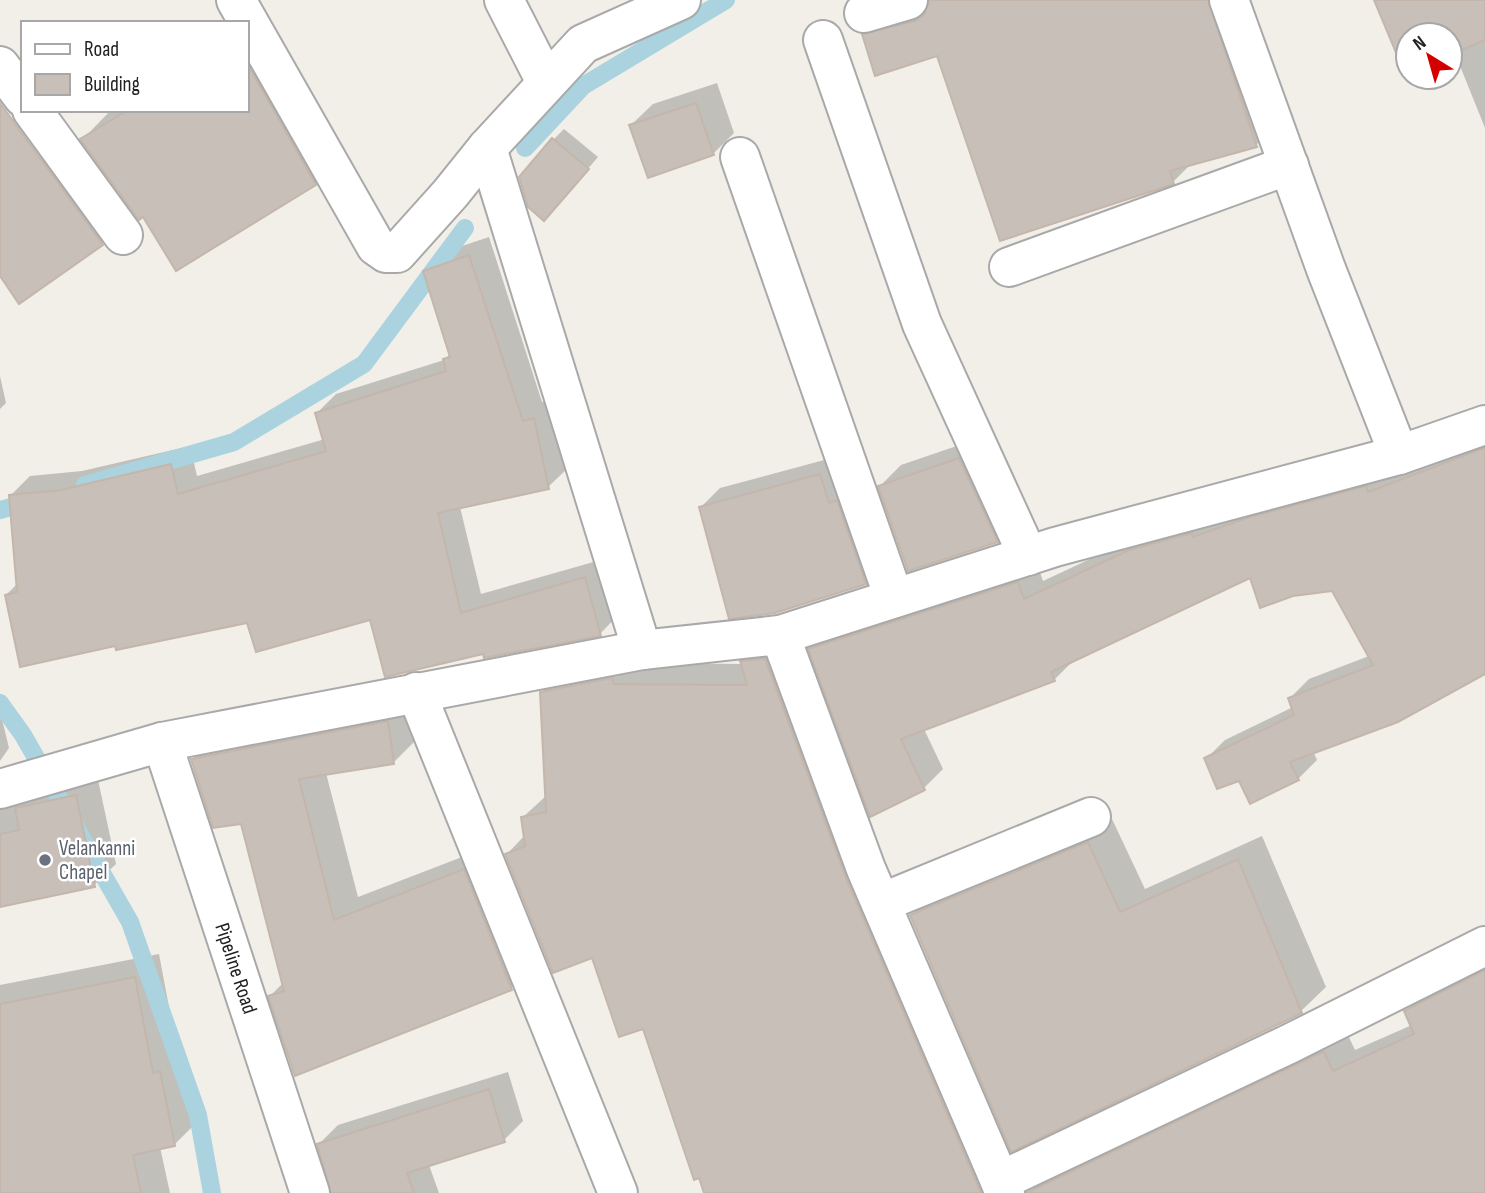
<svg xmlns="http://www.w3.org/2000/svg" width="1485" height="1193" viewBox="0 0 1485 1193" font-family="'Sofia Sans Condensed',sans-serif">
  <style>
    .shadow { fill: #0003 }
    .lines { fill: none; stroke-linecap: round; stroke-linejoin: round }
    .stream { stroke: #aad3df; stroke-width: 18 }
    .building { fill: #c7bfb8; stroke: #c4b6ab; stroke-width: 2 }
    .minor-casing { stroke: #a9a9a9; stroke-width: 42 }
    .minor { stroke: #fff; stroke-width: 38 }
    .worship-dot { fill: #6b7280; stroke: #fff; stroke-width: 2.5 }
    .labels { text-anchor: middle; dominant-baseline: central; stroke-width: 5; stroke-linejoin: round; paint-order: stroke }
    .worship-label { font-size: 21px; fill: #5b616d; stroke: #fff; text-anchor: start }
    .street-label { font-size: 21px; fill: #222; stroke: #fff }
  </style>
  <rect width="100%" height="100%" fill="#f2efe9"/>
  <g class="shadow">
    <polygon points="931,0 1236,0 1278,123 1256,145 1192,163 1173,182 938,54 864,35 886,12"/>
    <polygon points="1376,0 1485,0 1485,128 1454,51 1450,53 1450,35 1408,35 1408,71"/>
    <polygon points="247,28 345,154 315,184 144,215 83,139 111,110 247,110"/>
    <polygon points="717,83 734,133 713,154 631,125 653,104"/>
    <polygon points="564,129 598,157 554,208 553,140"/>
    <polygon points="64,142 123,223 102,244 20,302 0,273 0,181"/>
    <polygon points="489,237 542,402 553,400 568,468 548,487 460,507 481,594 604,559 619,614 600,634 485,652 371,618 249,621 117,644 6,595 18,583 11,495 30,476 82,471 190,446 197,476 325,439 317,413 336,394 444,360 451,353 425,271 444,252"/>
    <polygon points="0,376 6,403 0,409"/>
    <polygon points="1485,436 1485,655 1313,751 1317,760 1298,779 1240,779 1206,759 1225,740 1293,707 1290,698 1309,679 1369,656 1333,589 1251,575 1073,661 1054,680 924,729 943,769 924,788 871,814 810,649 830,630 1037,564 1043,581 1150,531"/>
    <polygon points="980,438 1018,520 997,541 880,486 901,465"/>
    <polygon points="839,456 884,564 865,583 701,507 720,488"/>
    <polygon points="764,640 1014,1189 1024,1193 706,1193 644,1027 594,955 507,854 525,835 523,817 547,795 542,692 564,670 635,663 743,664"/>
    <polygon points="411,698 417,739 394,762 326,773 358,897 488,847 535,964 511,988 296,1074 270,996 283,983 243,822 193,759 216,736"/>
    <polygon points="0,711 9,748 0,761"/>
    <polygon points="0,774 97,775 116,864 94,885 0,906"/>
    <polygon points="1112,819 1145,889 1262,836 1326,987 1301,1011 1012,1149 912,915 936,891"/>
    <polygon points="159,954 177,1050 184,1048 199,1120 175,1144 160,1147 170,1193 0,1193 0,985"/>
    <polygon points="1485,961 1485,1193 1029,1193 1050,1171 1346,1031 1355,1050 1412,1025 1406,1011 1428,990"/>
    <polygon points="508,1072 523,1121 504,1140 429,1165 439,1193 332,1193 319,1144 338,1125"/>
  </g>
  <g class="lines">
    <g class="stream">
      <polyline points="525,148 583,86 726,0"/>
      <polyline points="85,485 234,442 364,364 465,228"/>
      <polyline points="0,510 31,501"/>
      <polyline points="0,703 23,735 130,922 198,1115 212,1193"/>
    </g>
  </g>
  <g class="building">
    <polygon points="929,0 1208,0 1257,147 1170,171 1174,184 1000,241 937,56 875,76 862,34 915,21 924,15"/>
    <polygon points="1374,0 1485,0 1485,40 1450,55 1450,35 1408,35 1408,73 1405,74"/>
    <polygon points="247,63 316,185 176,271 143,217 139,220 80,139 128,110 247,110"/>
    <polygon points="0,103 103,245 19,304 0,276"/>
    <polygon points="696,103 714,155 648,178 629,125"/>
    <polygon points="552,138 589,169 544,221 528,207 519,177"/>
    <polygon points="469,255 523,421 534,418 549,489 438,513 461,613 585,577 601,636 484,658 483,654 385,677 370,620 256,652 247,623 116,650 115,646 20,667 5,595 17,592 9,495 61,490 171,464 178,494 326,451 315,413 446,371 443,359 450,357 423,271"/>
    <polygon points="1485,448 1485,674 1398,722 1290,762 1299,780 1250,804 1239,781 1217,789 1204,758 1294,715 1288,698 1373,665 1332,591 1293,596 1260,608 1250,578 1051,672 1055,681 901,739 925,790 870,817 808,649 1018,582 1024,599 1129,550 1192,533 1193,537 1247,518 1366,486 1368,492"/>
    <polygon points="959,458 998,542 908,571 878,486"/>
    <polygon points="820,474 829,503 837,500 866,584 775,613 729,619 699,507"/>
    <polygon points="765,659 846,878 981,1193 704,1193 699,1178 694,1180 643,1029 619,1037 592,958 553,973 505,854 525,846 521,817 546,812 540,692 612,678 614,684 747,685 740,661"/>
    <polygon points="388,721 394,764 299,779 334,920 464,869 512,990 295,1076 268,996 284,991 241,824 213,828 191,759"/>
    <polygon points="76,795 95,887 0,907 0,834 19,830 15,808"/>
    <polygon points="1088,842 1120,912 1238,859 1302,1013 1011,1152 910,915"/>
    <polygon points="1485,970 1485,1193 1026,1193 1320,1053 1324,1052 1333,1071 1414,1034 1404,1011"/>
    <polygon points="135,977 153,1073 160,1071 175,1146 133,1155 141,1193 0,1193 0,1004"/>
    <polygon points="489,1089 505,1142 407,1173 414,1193 331,1193 317,1144"/>
  </g>
  <g class="lines">
    <defs>
      <g id="minor">
        <polyline points="236,0 376,246 386,253 397,253 450,194 487,148 583,44 681,0"/>
        <polyline points="504,0 546,82"/>
        <polyline points="1229,0 1326,269 1399,455"/>
        <polyline points="864,13 908,0"/>
        <polyline points="823,40 922,324 1028,556"/>
        <polyline points="0,66 23,97"/>
        <polyline points="32,110 123,235"/>
        <polyline points="487,148 642,650"/>
        <polyline points="740,157 894,598"/>
        <polyline points="1009,267 1289,165"/>
        <polyline points="780,635 866,869 1005,1193"/>
        <polyline points="416,692 618,1193"/>
        <path id="s1" d="M162,742l148,451"/>
        <polyline points="0,789 162,742 642,650 780,635 1055,547 1399,455 1485,425"/>
        <polyline points="881,903 1091,817"/>
        <polyline points="1000,1181 1287,1045 1485,946"/>
      </g>
    </defs>
    <use href="#minor" class="minor-casing"/>
    <use href="#minor" class="minor"/>
  </g>
  <circle class="worship-dot" cx="45" cy="860" r="7"/>
  <g class="labels">
    <g class="worship-label">
      <text x="59" y="848">Velankanni<tspan x="59" dy="24">Chapel</tspan></text>
    </g>
    <g class="street-label">
      <text stroke="none"><textPath href="#s1" startOffset="238">Pipeline Road</textPath></text>
    </g>
  </g>
  <rect x="21" y="21" width="228" height="91" fill="#ffffff" stroke="#a7a7a7" stroke-width="2"/>
  <rect x="35" y="44" width="35" height="10" fill="#ffffff" stroke="#a7a7a7" stroke-width="2"/>
  <text x="84" y="56" font-size="21" fill="#222222">Road</text>
  <rect x="35" y="74" width="35" height="21" fill="#c7bfb8" stroke="#a7a7a7" stroke-width="2"/>
  <text x="84" y="91" font-size="21" fill="#222222">Building</text>
  <g transform="translate(1429 56) rotate(323)"><circle r="33" fill="#ffffff" stroke="#a7a7a7" stroke-width="2"/>
  <path d="M0-5L12 26L0 18L-12 26Z" fill="#d40000"/>
  <text y="-10" font-size="19" font-weight="bold" text-anchor="middle" fill="#222222">N</text>
  </g>
</svg>
